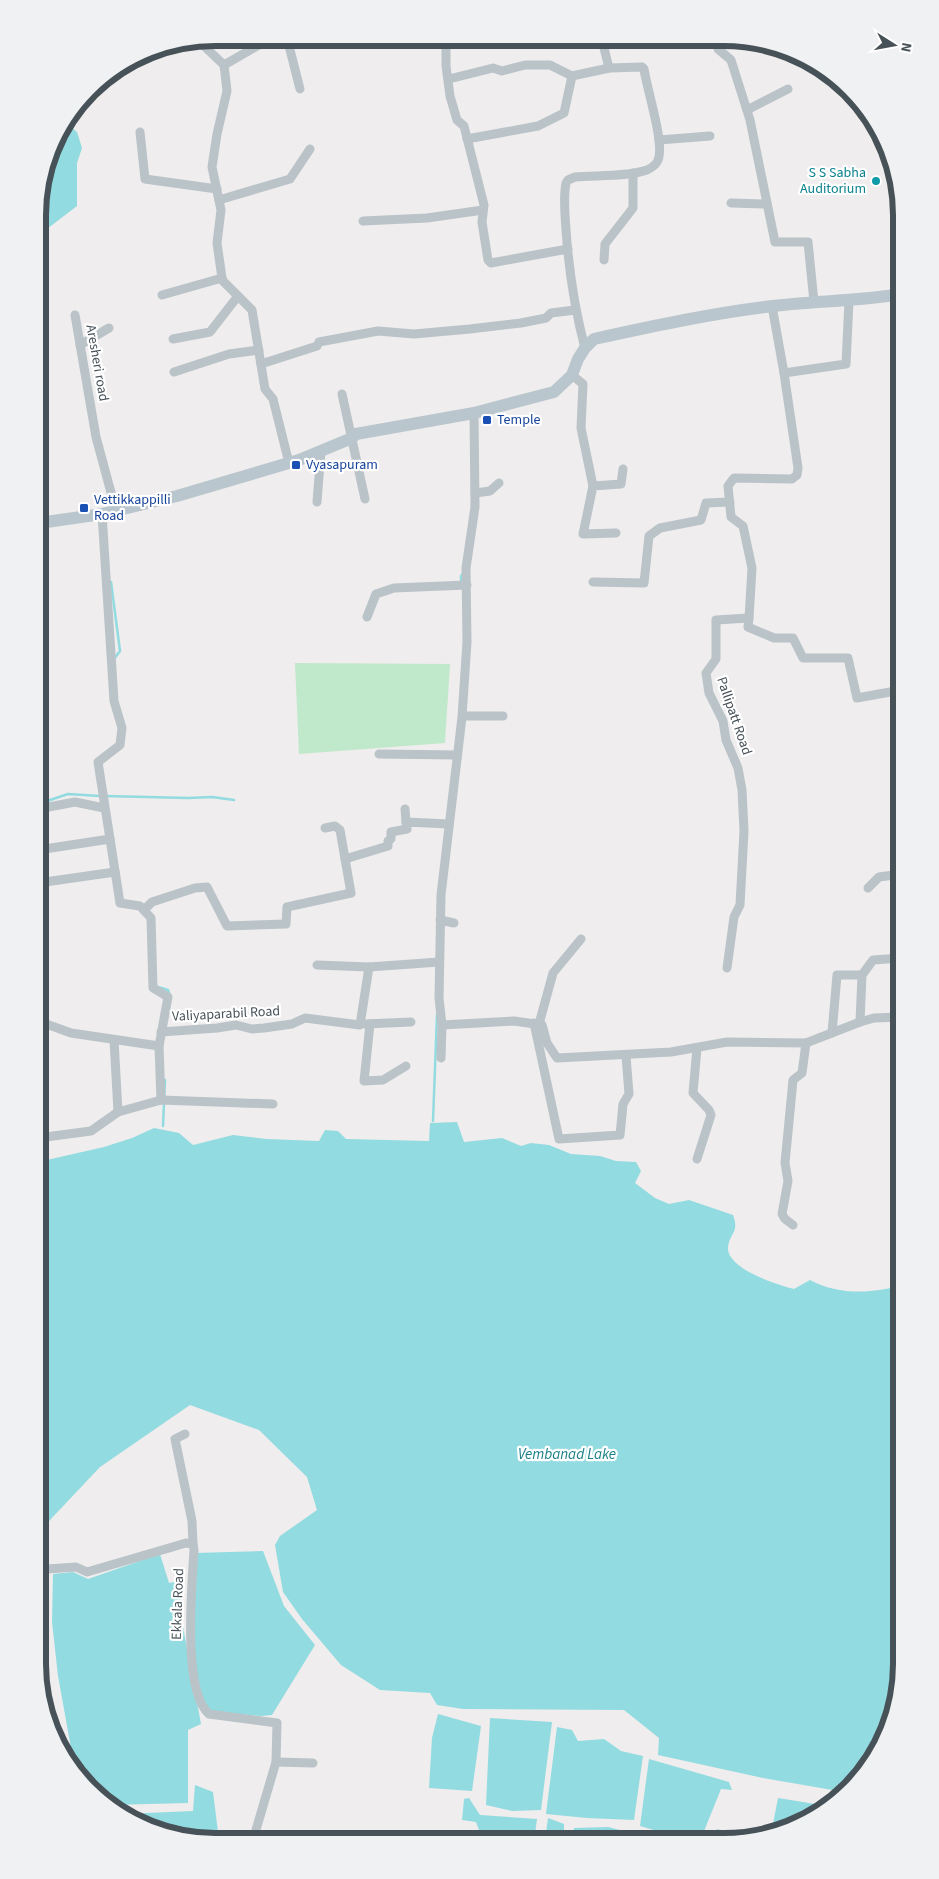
<svg xmlns="http://www.w3.org/2000/svg" width="939" height="1879" viewBox="0 0 939 1879" font-family="'Source Sans 3',sans-serif">
  <style>
    .green { fill: #c0e8ca }
    .water { fill: #92dbe0 }
    .lines { fill: none; stroke-linecap: round; stroke-linejoin: round }
    .stream { stroke: #92dbe0; stroke-width: 2.5 }
    .minor { stroke: #bac3c8; stroke-width: 9 }
    .secondary { stroke: #bac6cd; stroke-width: 12 }
    .culture-dot { fill: #0f9aa8; stroke: #fff; stroke-width: 2 }
    .transit-dot { fill: #1a4fb4; stroke: #fff; stroke-width: 2 }
    .labels { text-anchor: middle; dominant-baseline: central; stroke-width: 4.5; stroke-linejoin: round; paint-order: stroke }
    .culture-label { font-size: 14px; fill: #0d838f; stroke: #fff; text-anchor: end }
    .street-label { font-size: 14px; fill: #475258; stroke: #fff }
    .transit-label { font-size: 14px; fill: #164399; stroke: #fff; text-anchor: start }
    .water-label { font-size: 15px; font-style: italic; fill: #1c8188; stroke: #fff }
    .rim { fill: none; stroke: #475258; stroke-width: 6 }
  </style>
  <rect width="100%" height="100%" fill="#efeded"/>
  <polygon class="green" points="295,663 450,664 445,743 299,754"/>
  <g class="water">
    <polygon points="66,123 77,132 82,148 77,163 77,206 39,235 39,193 56,137"/>
    <path d="M457,1122l7,20 38,-4 19,8 10,-3 18,2 22,9 29,2 16,5 20,1 5,9 -6,12 20,15 14,6 20,-4 44,15c7,18 -4,18 -5,33 -1,21 50,37 66,41l16,-9c27,15 63,14 91,5v390l-13,56 -23,41 -21,20 -81,-14 -105,-23 1,-17 -35,-28 -161,-1 -26,-4 -7,-12 -50,-3 -39,-25 -39,-46 -19,-27 -8,-47 5,-9 37,-26 -10,-33 -48,-47 -69,-25 -90,62 -50,53 -12,18v-376l66,-15 28,-9 22,-10 25,5 14,12 40,-10 33,4 53,2 6,-11 13,1 8,8 83,2 1,-18z"/>
    <path d="M263,1551l21,55 31,39 -43,70 -10,1 -52,-4c-26,-40 -16,-113 -15,-159z"/>
    <polygon points="160,1554 169,1583 182,1581 181,1616 201,1724 188,1730 188,1803 110,1805 98,1797 73,1759 58,1676 52,1622 53,1574 73,1572 88,1579"/>
    <polygon points="438,1714 481,1726 472,1791 429,1788 432,1738"/>
    <polygon points="490,1718 552,1722 541,1810 512,1811 486,1805"/>
    <polygon points="557,1727 572,1730 578,1741 604,1739 621,1751 643,1756 634,1820 587,1818 546,1814"/>
    <polygon points="649,1759 729,1782 732,1790 721,1789 700,1841 691,1841 640,1826"/>
    <polygon points="195,1785 213,1792 219,1840 192,1840 137,1823 123,1814 193,1811"/>
    <polygon points="469,1798 480,1815 537,1819 534,1841 483,1841 476,1822 462,1820 464,1799"/>
    <path d="M778,1798l50,8c-12,12 -41,25 -57,28z"/>
    <polygon points="548,1818 564,1824 564,1841 545,1841"/>
    <polygon points="608,1827 665,1841 572,1841 574,1828"/>
    <polygon points="717,1829 750,1837 723,1841 710,1841"/>
  </g>
  <g class="lines">
    <g class="stream">
      <polyline points="111,582 120,651 114,659"/>
      <polyline points="461,583 461,576 464,573"/>
      <polyline points="105,796 188,798 212,797 234,800"/>
      <polyline points="38,804 68,794 100,796"/>
      <polyline points="158,987 168,990 170,996"/>
      <polyline points="433,1121 437,1015"/>
      <polyline points="163,1126 165,1080"/>
    </g>
    <g class="minor">
      <polyline points="287,38 300,89"/>
      <polyline points="451,39 446,48 446,66 450,96 457,120 464,126 484,205 482,222 488,260 491,263 568,249"/>
      <polyline points="717,41 718,49 731,60 750,120 775,242 808,242 814,302"/>
      <polyline points="202,44 224,65 227,91 217,134 212,167 221,210 217,243 222,278 223,281 252,310 265,389 273,399 289,463"/>
      <polyline points="224,65 271,38"/>
      <polyline points="449,79 493,68 502,71 525,65 550,65 572,76 609,68"/>
      <polyline points="747,110 788,89"/>
      <polyline points="140,132 145,179 217,189"/>
      <polyline points="467,139 538,126 564,113 572,76"/>
      <polyline points="659,140 710,136"/>
      <polyline points="219,200 290,179 310,149"/>
      <polyline points="731,203 767,204"/>
      <polyline points="363,221 427,218 483,210"/>
      <polyline points="604,260 605,244 633,208 633,173"/>
      <polyline points="162,295 222,278"/>
      <polyline points="75,315 96,437 116,511"/>
      <polyline points="173,339 210,332 238,296"/>
      <polyline points="80,345 109,328"/>
      <path d="M585,348c-11,-41 -16,-76 -19,-118 -1,-16 -3,-32 0,-47l2,-3 7,-3c21,-2 52,0 72,-7 4,-2 10,-6 11,-10 7,-16 -11,-70 -14,-91l-2,-2 -33,1 -7,-28"/>
      <polyline points="261,364 317,346 319,342 378,331 414,334 470,329 521,323 546,318 551,313 575,310"/>
      <polyline points="174,372 229,354 259,350"/>
      <polyline points="784,373 846,364 849,301"/>
      <polyline points="572,375 583,384 581,428 593,486"/>
      <polyline points="900,389 901,389"/>
      <polyline points="342,394 365,499"/>
      <polyline points="474,413 475,507 466,568 467,642 462,717 441,895 439,998 442,1025 514,1021 542,1025 547,1043 557,1058 671,1052 727,1042 806,1043 860,1022 874,1018 901,1017"/>
      <polyline points="475,493 490,491 499,483"/>
      <polyline points="317,502 321,451"/>
      <polyline points="102,514 114,701 122,728 120,745 98,762 120,903 140,906 151,918 153,988 168,997 159,1046 161,1100"/>
      <polyline points="616,533 583,534 593,486 621,484 623,469"/>
      <polyline points="593,582 644,583 649,536 660,528 701,520 706,503 730,502"/>
      <polyline points="367,617 376,594 394,588 467,585"/>
      <polyline points="749,618 748,627 774,638 793,638 803,658 848,658 857,698 901,690"/>
      <polyline points="463,716 503,716"/>
      <polyline points="379,754 457,755"/>
      <polyline points="38,809 75,802 104,808"/>
      <polyline points="405,809 406,822"/>
      <polyline points="38,850 110,839"/>
      <polyline points="345,859 388,846 388,841 391,839 391,832 407,829 406,822 449,824"/>
      <polyline points="38,883 115,872"/>
      <polyline points="868,888 879,877 901,874"/>
      <polyline points="144,910 152,902 195,888 207,887 227,926 286,924 287,907 351,893 340,830 335,826 325,828"/>
      <polyline points="440,920 454,923"/>
      <polyline points="317,965 369,967"/>
      <polyline points="727,968 734,917 740,905 744,831 742,790 738,768 726,740 723,721 709,693 706,673 716,659 716,620 749,618 752,568 743,526 731,517 728,486 734,478 792,479 797,475 798,468 784,373 772,306"/>
      <polyline points="38,1021 71,1033 159,1046"/>
      <polyline points="860,1022 862,975 873,960 901,958"/>
      <polyline points="534,1023 559,1139 620,1135 623,1104 629,1094 626,1056"/>
      <polyline points="365,1024 411,1022"/>
      <polyline points="370,1024 364,1081 383,1080 406,1066"/>
      <polyline points="539,1024 553,973 581,939"/>
      <polyline points="161,1032 217,1028 236,1025 252,1029 264,1028 292,1024 305,1018 360,1025 369,967 439,962"/>
      <polyline points="832,1033 837,975 862,975"/>
      <polyline points="114,1040 118,1112 161,1100 273,1104"/>
      <polyline points="697,1048 693,1093 709,1110 711,1115 697,1159"/>
      <polyline points="441,1058 442,1025"/>
      <polyline points="38,1138 91,1131 118,1112"/>
      <polyline points="793,1225 785,1219 782,1214 788,1181 785,1163 793,1080 802,1073 806,1043"/>
      <polyline points="185,1434 175,1439 192,1521 193,1544"/>
      <path d="M47,1569l29,-2 11,5 99,-29 7,1 1,6c-2,34 -12,141 15,164l68,9 -1,39 -23,78"/>
      <polyline points="276,1762 313,1763"/>
      <polyline points="754,1834 755,1836"/>
    </g>
    <path class="secondary" d="M39,523l63,-9 75,-18 122,-36 53,-22 4,-4 118,-21 80,-21 18,-17 6,-16 7,-11 9,-9c59,-13 119,-26 179,-33 43,-5 86,-5 128,-12"/>
  </g>
  <circle class="culture-dot" cx="876" cy="181" r="5"/>
  <g class="transit-dot">
    <rect x="482" y="415" width="10" height="10" rx="2.5"/>
    <rect x="291" y="460" width="10" height="10" rx="2.5"/>
    <rect x="79" y="503" width="10" height="10" rx="2.5"/>
  </g>
  <g class="labels">
    <g class="culture-label">
      <text x="866" y="173">S S Sabha<tspan x="866" dy="16">Auditorium</tspan></text>
    </g>
    <g class="street-label">
      <text transform="translate(97 363) rotate(80)">Aresheri road</text>
      <text transform="translate(734 716) rotate(71)">Pallipatt Road</text>
      <text transform="translate(226 1014) rotate(-3)">Valiyaparabil Road</text>
      <text transform="translate(178 1604) rotate(-88)">Ekkala Road</text>
    </g>
    <g class="transit-label">
      <text x="497" y="420">Temple</text>
      <text x="306" y="465">Vyasapuram</text>
      <text x="94" y="500">Vettikkappilli<tspan x="94" dy="16">Road</tspan></text>
    </g>
    <g class="water-label">
      <text x="567" y="1454">Vembanad Lake</text>
    </g>
  </g>
  <path d="M0 0H939V1879H0ZM215 46H724A169 169 0 0 1 893 215V1664A169 169 0 0 1 724 1833H215A169 169 0 0 1 46 1664V215A169 169 0 0 1 215 46Z" fill="#f0f1f2" fill-rule="evenodd"/>
  <path class="rim" d="M215 46H724A169 169 0 0 1 893 215V1664A169 169 0 0 1 724 1833H215A169 169 0 0 1 46 1664V215A169 169 0 0 1 215 46Z"/>
  <g transform="translate(894 45) rotate(101)" stroke="#ffffff" stroke-width="4" paint-order="stroke">
  <path d="M0-4L9 19L0 12L-9 19Z" fill="#475258"/>
  <text y="-8" font-size="14" font-weight="bold" text-anchor="middle" fill="#475258">N</text>
  </g>
</svg>
